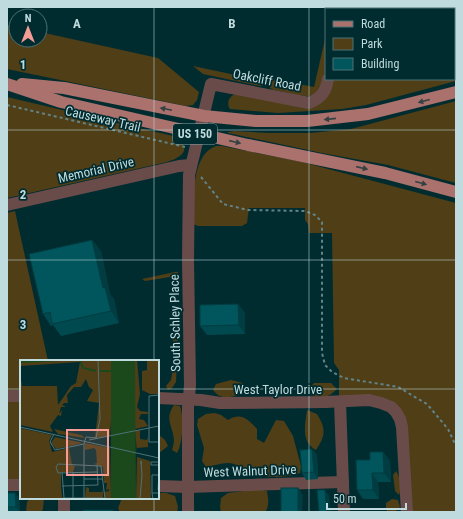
<svg xmlns="http://www.w3.org/2000/svg" width="463" height="519" viewBox="0 0 463 519" font-family="'Roboto Condensed',sans-serif">
  <style>
    .green { fill: #503e17 }
    .lines { fill: none; stroke-linecap: round; stroke-linejoin: round }
    .path { stroke: #618488; stroke-width: 2; stroke-dasharray: 3 3; stroke-linecap: butt }
    .minor { stroke: #694c4a; stroke-width: 12 }
    .major { stroke: #ab716d; stroke-width: 12 }
    .wall { fill: #004a4f }
    .shaded-wall { fill: #003c40 }
    .building { fill: #00565c; stroke: #003c40 }
    .oneway { fill: #334142 }
    .grid { fill: none; stroke: #c0dbde; stroke-width: 1; stroke-opacity: 0.55 }
    .labels { text-anchor: middle; dominant-baseline: central; stroke-width: 3.5; stroke-linejoin: round; paint-order: stroke }
    .shield { fill: #002c30; stroke: #86a6aa; stroke-width: 1 }
    .shield-label { font-size: 12px; font-weight: bold; fill: #c0dbde }
    .street-label { font-size: 13px; fill: #c0dbde; stroke: #002c30 }
    .inset-river { fill: none; stroke: #1c491c; stroke-width: 2 }
    .inset-road { fill: none; stroke: #4d7276; stroke-width: 1 }
    .view { fill: #f59c96; fill-opacity: 0.15; stroke: #f59c96; stroke-width: 2 }
    .inset-edge { fill: none; stroke: #c0dbde; stroke-width: 2 }
    .grid-label { font-size: 13px; text-anchor: middle; font-weight: bold; fill: #c0dbde; stroke: #002c30; stroke-width: 3.5; stroke-linejoin: round; paint-order: stroke }
  </style>
  <rect width="100%" height="100%" fill="#002c30"/>
  <g class="green">
    <path d="M343,7h113v74l-90,24 -24,4 -64,4 -48,-4c-4,-6 -1,-12 5,-15l66,13 30,-28h123v-70h-111z"/>
    <polygon points="7,25 16,27 16,40 40,40 40,32 158,58 199,92 197,100 193,105 186,106 7,69"/>
    <path d="M326,35c0,14 4,60 -18,61 -11,0 -23,-4 -34,-6l-4,-2 2,-9 42,8z"/>
    <polygon points="193,66 254,79 255,76 266,78 263,85 260,86 203,74"/>
    <path d="M7,97l166,39c19,12 12,20 -6,26l-160,36z"/>
    <polygon points="456,101 456,183 388,165 322,153 228,133 228,132 234,131 269,133 310,133 351,129"/>
    <path d="M216,146h6l80,16 154,41v309h-45l-11,-100 -61,-14v-28l-5,-7 -2,-130h-23l-1,-9 -3,-4v-12h-56l-2,15 -5,3h-44l-5,-2c0,-22 -2,-70 23,-78z"/>
    <polygon points="15,211 48,361 21,361 21,394 7,393 7,213"/>
    <polygon points="175,272 178,272 180,278 178,294 174,296 172,295 173,283 170,277 145,281 142,279"/>
    <polygon points="177,311 179,318 176,382 172,388 168,390 166,386 171,380 172,374 174,312"/>
    <path d="M231,380l12,3 2,8c-11,6 -23,11 -32,-1l3,-6z"/>
    <path d="M314,383h17l6,6c-10,10 -14,9 -27,6l-2,-5z"/>
    <polygon points="7,398 21,399 21,483 7,482"/>
    <path d="M174,405l6,1c4,10 3,38 -3,47l-5,-3c1,-3 2,-7 2,-10 -1,-14 -10,-21 0,-35z"/>
    <path d="M307,410l10,4c9,15 9,21 -1,36 -15,-8 -11,-25 -9,-40z"/>
    <path d="M215,413l6,2 7,5c13,-8 20,-1 29,9v10l7,4 12,-23 8,1 9,15 8,30 -1,7c-13,5 -33,5 -46,1 -9,-3 -17,-11 -26,-11 -7,0 -15,3 -22,4l-4,-6 2,-13 -7,-23 1,-6 8,-5z"/>
    <polygon points="158,434 165,440 168,446 158,454"/>
    <path d="M396,471c4,6 6,17 3,24l-4,-4 -2,-16z"/>
    <path d="M259,489l8,2c1,7 3,15 -2,21h-44l-1,-5 1,-9 7,-5z"/>
    <polygon points="158,493 166,493 175,496 178,507 177,512 120,512 118,508 122,498 158,498"/>
    <polygon points="31,498 44,498 43,509 41,512 26,512 27,502"/>
    <polygon points="392,499 398,500 400,507 396,511 387,511 386,508 386,503"/>
  </g>
  <g class="lines">
    <g class="path">
      <polyline points="7,105 185,147"/>
      <polyline points="201,177 223,204 248,210 305,211 315,215 322,222 322,353 325,365 332,372 344,378 398,387 427,404 448,429 456,446"/>
    </g>
    <g class="minor">
      <polyline points="340,9 341,7"/>
      <polyline points="7,205 179,166 191,165"/>
      <polyline points="7,396 21,396"/>
      <polyline points="158,398 201,400 220,403 325,402 369,400 381,403 391,407 396,412 400,419 402,427 407,512"/>
      <polyline points="340,402 344,512"/>
      <polyline points="7,485 21,485"/>
      <polyline points="158,486 188,487 343,482"/>
      <polyline points="64,512 64,498"/>
      <path d="M188,512v-105l2,-22 -2,-125 1,-85 22,-91 98,19c12,-5 17,-11 19,-24"/>
    </g>
    <g class="major">
      <polyline points="7,84 61,102 248,145 385,173 456,192"/>
      <polyline points="22,84 64,88 204,116 256,121 307,121 368,114 456,92"/>
    </g>
  </g>
  <g class="wall">
    <polygon points="92,240 101,251 110,294 114,299 119,323 61,336 53,325 51,326 43,314"/>
    <polygon points="238,304 245,313 245,334 207,335 200,326"/>
    <polygon points="312,449 317,455 318,479 306,480 302,473"/>
    <polygon points="383,452 390,461 391,482 378,482 379,499 363,499 357,490 370,460"/>
    <polygon points="7,493 15,493 19,499 20,512 8,512 7,511"/>
    <polygon points="95,498 102,498 102,500 96,499"/>
  </g>
  <g class="shaded-wall">
    <polygon points="92,240 101,251 110,294 114,299 119,323 111,311 103,288"/>
    <polygon points="238,304 245,313 245,334 239,325"/>
    <polygon points="312,449 317,455 318,479 314,472"/>
    <polygon points="383,452 390,461 391,482 384,473"/>
    <polygon points="372,473 378,482 379,499 373,490"/>
    <polygon points="298,488 303,495 302,512 298,512"/>
    <polygon points="325,490 329,496 331,512 327,512"/>
    <polygon points="15,493 19,499 20,512 16,507"/>
  </g>
  <g class="building">
    <polygon points="92,240 103,288 105,287 111,311 52,324 50,312 43,314 29,254"/>
    <polygon points="238,304 239,325 200,326 200,305"/>
    <polygon points="312,449 314,472 302,473 300,450"/>
    <polygon points="370,452 383,452 384,473 372,473 373,490 357,490 356,460 370,460"/>
    <rect x="281" y="488" width="17" height="24"/>
    <polygon points="317,490 325,490 327,512 319,512"/>
    <polygon points="7,493 15,493 16,507 7,507"/>
    <rect x="83" y="510" width="30" height="2"/>
  </g>
  <defs><path id="oneway-solid" d="M-6-.8H1V-3.2L6.5 0L1 3.2V.8H-6Z"/></defs>
  <g class="oneway">
    <use href="#oneway-solid" transform="translate(424 101) rotate(165)"/>
    <use href="#oneway-solid" transform="translate(166 109) rotate(-168)"/>
    <use href="#oneway-solid" transform="translate(330 119) rotate(174)"/>
    <use href="#oneway-solid" transform="translate(235 142) rotate(13)"/>
    <use href="#oneway-solid" transform="translate(362 168) rotate(13)"/>
    <use href="#oneway-solid" transform="translate(421 183) rotate(15)"/>
  </g>
  <path class="grid" d="M154,7v354M309,7v505M7,130h449M7,260h449M7,389h14M158,389h298M154,498v14"/>
  <g class="labels">
    <rect class="shield" x="173" y="124" width="44" height="20" rx="3"/>
    <g class="shield-label">
      <text x="195" y="134">US 150</text>
    </g>
    <g class="street-label">
      <text transform="translate(267 80) rotate(11)">Oakcliff Road</text>
      <text transform="translate(103 119) rotate(13)">Causeway Trail</text>
      <text transform="translate(96 170) rotate(-13)">Memorial Drive</text>
      <text transform="translate(175 323) rotate(-91)">South Schley Place</text>
      <text x="278" y="389">West Taylor Drive</text>
      <text transform="translate(250 471) rotate(-2)">West Walnut Drive</text>
    </g>
  </g>
  <g transform="translate(20 360)">
    <rect width="139" height="139" fill="#002c30"/>
    <path d="M0,0h91l2,28 -3,48 -23,3 8,-2 4,-34 -12,-2 6,-11 -4,-3 -3,-8 -5,8h-7l-7,8 1,8h-4l-2,2 4,2h-5l-2,7 3,-4 -1,6 -3,-1 -8,11 3,6 -33,-7v-52l2,13h35l1,19 13,-19 5,-3 4,-21 -60,4zM115,0h2l3,34 -3,13 3,4 8,1v2h-7l-2,5 5,1 4,6 -13,3zM127,0h12v34h-9l-8,-4v-19l5,-1zM0,68l32,7 -3,6 3,11 17,-4 3,17 3,1 -2,6h-12v14l1,11 5,2h-47zM34,69l27,6 4,3 -27,-4zM120,70v9l7,1 1,-3v10l-11,1v4l-2,-21zM35,77l28,6 -27,6 -5,-6zM65,83l25,5 1,51h-6l-1,-7 5,-1v-2l-3,1 1,-7h-3l-1,-16 -9,-3 3,-1 -1,-13 -2,-2 -9,2zM117,97l13,4 1,38h-15zM66,127l3,1v4h13l1,-3v9h-18z" fill="#503e17"/>
    <path d="M91,0h24l1,139h-25z" fill="#1c491c"/>
    <path class="inset-river" d="M60,0l3,8 13,3M0,2l39,-2M80,11h13"/>
    <path class="inset-road" d="M139,35l-10,1v46h10M0,67l139,31M34,74l-4,8 5,8 29,-6M69,80l70,-14M139,102h-8v3h8M42,112l2,26h41M77,112l-39,1 -2,-6 2,-3 43,2 4,33M64,119h19M42,126l36,-1 -1,-20M138,130l1,-15M132,133v-18h6M53,139v-27M64,139v-55l2,-7 10,1 4,-19 -2,-59M120,139l2,-24 -1,-14v3M133,139l-1,-6h7"/>
    <path class="view" d="M47,70h41v45h-41z"/>
    <rect width="139" height="139" class="inset-edge"/>
  </g>
  <g class="grid-label">
    <text x="77" y="28">A</text>
    <text x="232" y="28">B</text>
    <text x="23" y="69">1</text>
    <text x="23" y="199">2</text>
    <text x="23" y="329">3</text>
  </g>
  <rect width="463" height="519" fill="none" stroke="#c0dbde" stroke-width="16"/>
  <rect x="325" y="8" width="130" height="72" fill="#002c30" stroke="#4d7276"/>
  <rect x="333" y="21" width="20" height="6" fill="#ab716d" stroke="#4d7276"/>
  <text x="361" y="28" font-size="12" fill="#c0dbde">Road</text>
  <rect x="333" y="38" width="20" height="12" fill="#503e17" stroke="#4d7276"/>
  <text x="361" y="48" font-size="12" fill="#c0dbde">Park</text>
  <rect x="333" y="58" width="20" height="12" fill="#00565c" stroke="#4d7276"/>
  <text x="361" y="68" font-size="12" fill="#c0dbde">Building</text>
  <g transform="translate(28 28)"><circle r="19" fill="#002c30" stroke="#4d7276"/>
  <path d="M0-3L7 15L0 10L-7 15Z" fill="#f59c96"/>
  <text y="-6" font-size="11" font-weight="bold" text-anchor="middle" fill="#c0dbde">N</text>
  </g>
  <path d="M327 503v6h79v-6" fill="none" stroke="#c0dbde" stroke-width="2"/>
  <text x="333" y="503" font-size="12" fill="#c0dbde" stroke="#002c30" stroke-width="3" paint-order="stroke">50 m</text>
</svg>
